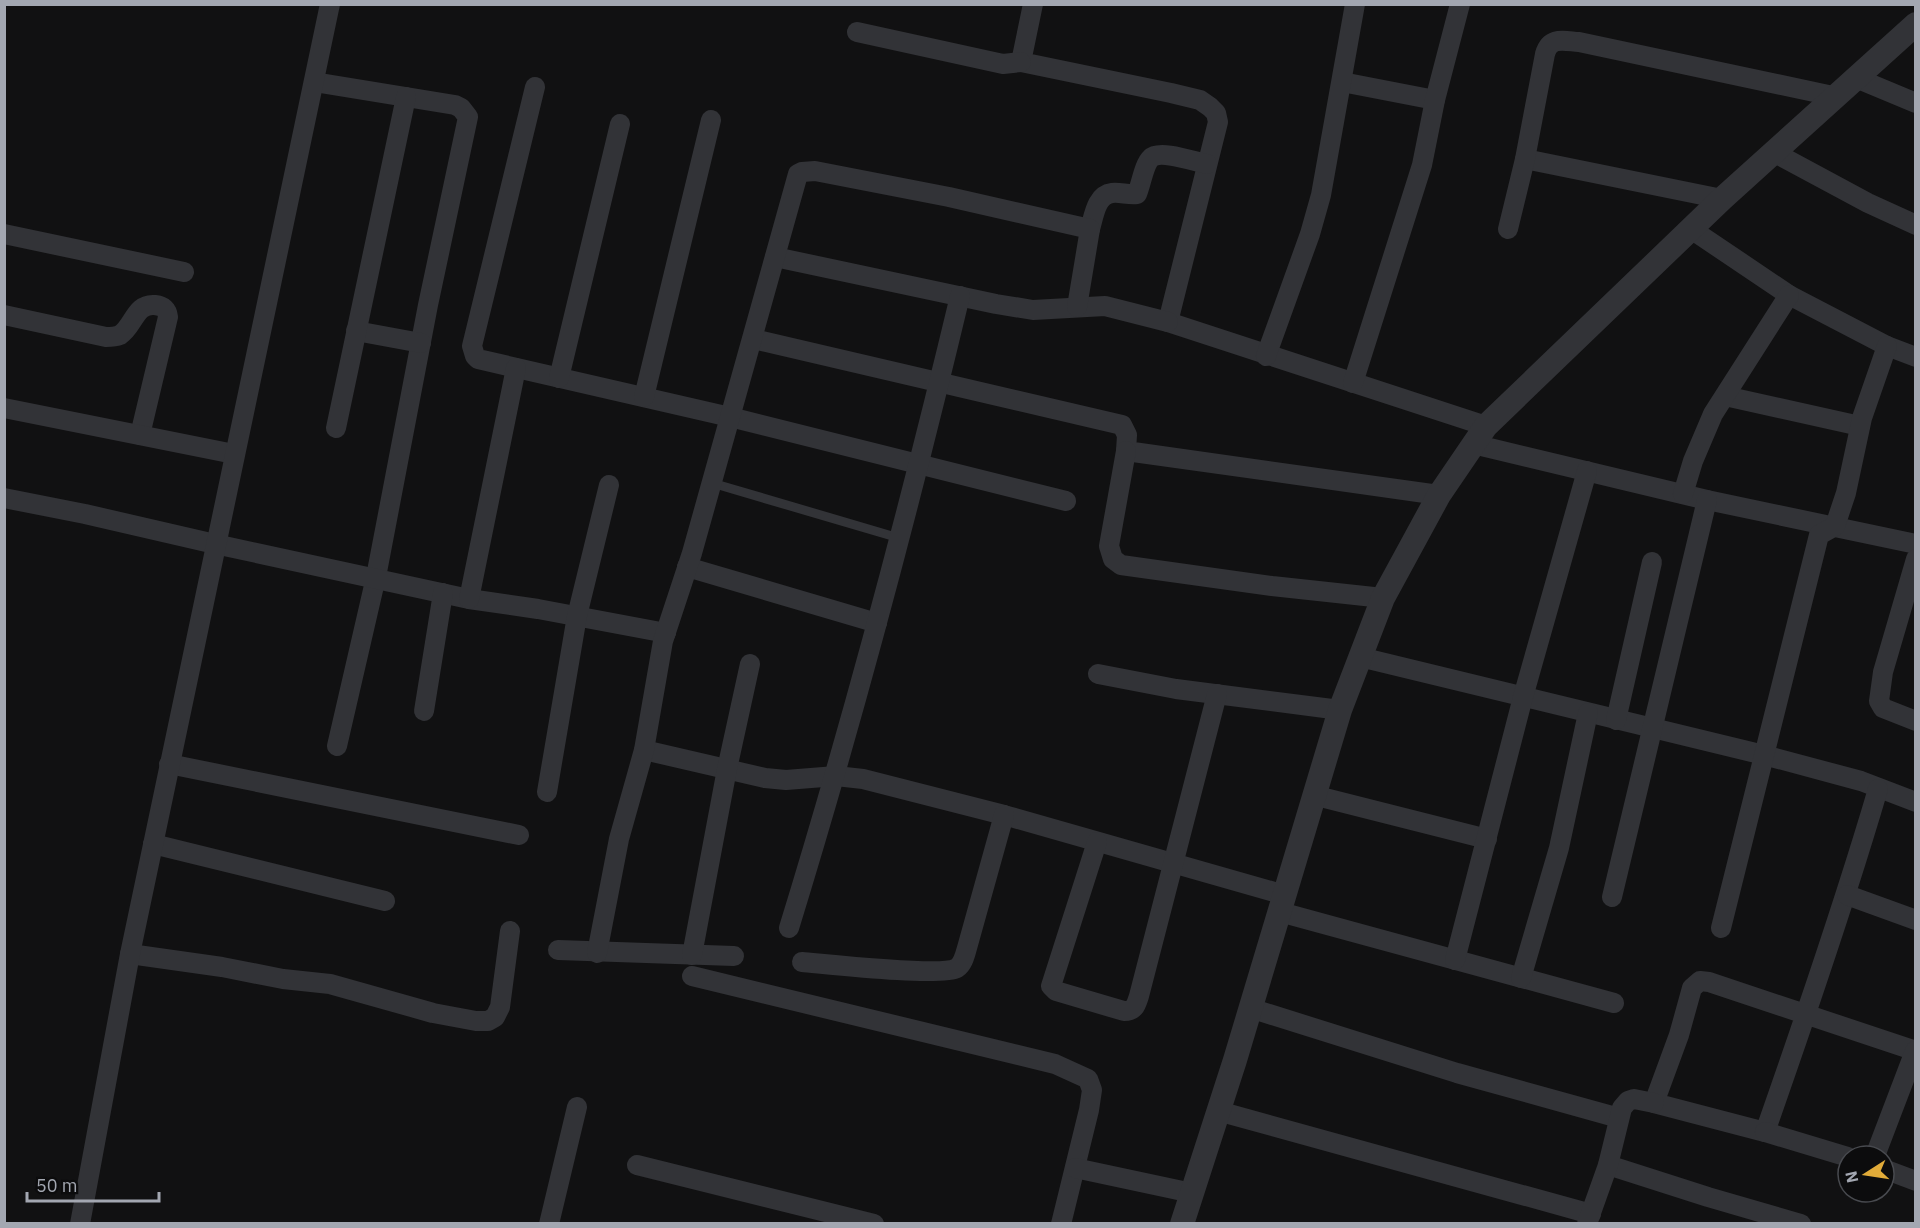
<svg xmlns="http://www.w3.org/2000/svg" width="1920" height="1228" viewBox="0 0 1920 1228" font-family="'IBM Plex Sans',sans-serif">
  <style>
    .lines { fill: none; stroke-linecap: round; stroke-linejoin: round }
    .service { stroke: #323337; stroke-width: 9 }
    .minor { stroke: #323337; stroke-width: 20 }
    .tertiary { stroke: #323337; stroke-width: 24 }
  </style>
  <rect width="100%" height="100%" fill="#111112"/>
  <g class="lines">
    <polyline class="service" points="712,483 899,538"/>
    <g class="minor">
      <polyline points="1033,4 1021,62 1171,93 1200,100 1210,107 1216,113 1218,122 1168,322 1486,426"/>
      <polyline points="857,32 1003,64 1021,62"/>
      <polyline points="1856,78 1916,103"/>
      <polyline points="314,82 455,105 461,108 468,117 428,305 376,577 337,746"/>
      <polyline points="1342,82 1435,100"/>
      <polyline points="535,87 472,346 475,356 478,359 730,417 1066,501"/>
      <polyline points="1773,152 1868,203 1916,225"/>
      <polyline points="1525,159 1722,199"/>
      <path d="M1090,229c4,-13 6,-34 22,-36 8,-1 16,2 25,1 4,-9 7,-30 14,-36 8,-9 45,4 56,6"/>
      <path d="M1508,229l17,-70 20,-105c5,-18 19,-13 34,-12l254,54"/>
      <polyline points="1691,229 1789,295 1887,346 1916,357"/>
      <polyline points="4,234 184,272"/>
      <polyline points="775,257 996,304 1033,310 1105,306 1168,322"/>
      <path d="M4,315l102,22c5,0 9,0 14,-2 14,-9 15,-32 35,-30 8,1 12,4 13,12l-28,118"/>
      <polyline points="356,331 421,343"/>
      <polyline points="753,339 1122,425 1127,435 1126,451 1439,495"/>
      <polyline points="1266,356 1310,234 1321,195 1355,4"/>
      <polyline points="559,378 620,124"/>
      <polyline points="1353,383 1422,165 1435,100 1460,4"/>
      <polyline points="1725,396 1860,426"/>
      <polyline points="644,397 711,120"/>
      <polyline points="4,408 234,454"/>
      <polyline points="336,428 406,97"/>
      <polyline points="1473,444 1707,500 1916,544"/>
      <polyline points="1126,451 1109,546 1113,559 1121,565 1272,586 1383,598"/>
      <polyline points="1683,494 1693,461 1713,414 1789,295"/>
      <polyline points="4,498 85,514 215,544 469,599 538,609 666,633"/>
      <polyline points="1916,559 1883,672 1879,701 1883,708 1916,721"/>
      <polyline points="687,567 877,623"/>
      <polyline points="469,599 516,368"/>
      <polyline points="1360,657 1764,755 1861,781 1916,802"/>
      <polyline points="1098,674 1176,689 1340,710"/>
      <polyline points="424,711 443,593"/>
      <polyline points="1616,720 1652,562"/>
      <polyline points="644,750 765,778 786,780 836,776 863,779 1004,815 1285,895"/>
      <polyline points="169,764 519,835"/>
      <path d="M1878,789c-34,116 -73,229 -113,343l-111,-29 25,-68 13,-47 8,-7 9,1 207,69"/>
      <polyline points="547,792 577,616 609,485"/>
      <polyline points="1313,795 1487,839"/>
      <path d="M1097,842l-46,144 5,5 68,20c11,0 12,-6 15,-15l78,-302"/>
      <polyline points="153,844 385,901"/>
      <polyline points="1847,895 1916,920"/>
      <polyline points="1612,897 1707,500"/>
      <polyline points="1280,912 1614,1003"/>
      <path d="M789,928c64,-208 120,-419 171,-632"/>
      <polyline points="1721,928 1819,535 1835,526 1846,493 1862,418 1887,346"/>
      <polyline points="558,950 734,956"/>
      <polyline points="597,953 619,839 644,750 663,641 692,553 798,174 802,172 815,171 949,197 1090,229 1077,307"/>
      <polyline points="130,954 222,967 283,979 330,984 433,1013 476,1021 488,1021 495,1017 500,1007 510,931"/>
      <polyline points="692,955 727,769 750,664"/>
      <polyline points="1455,960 1523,697 1587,471"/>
      <path d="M802,962c24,2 139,15 155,6 6,-4 8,-13 10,-20l37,-133"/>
      <polyline points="692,976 1055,1064 1088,1079 1092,1090 1089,1110 1061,1224"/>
      <polyline points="1521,978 1559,848 1588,713"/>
      <polyline points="1250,1008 1457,1073 1619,1118"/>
      <polyline points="1218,1111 1591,1214"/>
      <polyline points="1765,1132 1848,1157"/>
      <polyline points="1875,1156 1915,1051"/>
      <polyline points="637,1165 874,1224"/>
      <polyline points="1608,1165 1708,1197 1801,1224"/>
      <polyline points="1075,1168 1192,1193"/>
      <polyline points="1884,1169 1916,1181"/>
      <polyline points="80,1224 130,954 330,4"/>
      <polyline points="549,1224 577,1107"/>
      <polyline points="1587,1224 1608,1165 1622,1108 1628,1101 1634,1099 1654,1103"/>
    </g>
    <polyline class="tertiary" points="1182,1224 1235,1060 1340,710 1383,598 1439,495 1486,426 1722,199 1916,24"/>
  </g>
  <rect width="1920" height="1228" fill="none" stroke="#a3a7b1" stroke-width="12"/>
  <g transform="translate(1866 1174) rotate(258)"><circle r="28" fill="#0c0c0d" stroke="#484a4f" stroke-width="1.5"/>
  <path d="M0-4.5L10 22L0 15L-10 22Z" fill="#e1ab39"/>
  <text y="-9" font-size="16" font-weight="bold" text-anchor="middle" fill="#a3a7b1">N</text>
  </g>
  <path d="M27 1192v9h132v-9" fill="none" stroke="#a3a7b1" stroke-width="3"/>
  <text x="36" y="1192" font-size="18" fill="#a3a7b1" stroke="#0c0c0d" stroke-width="4.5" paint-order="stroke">50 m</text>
</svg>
